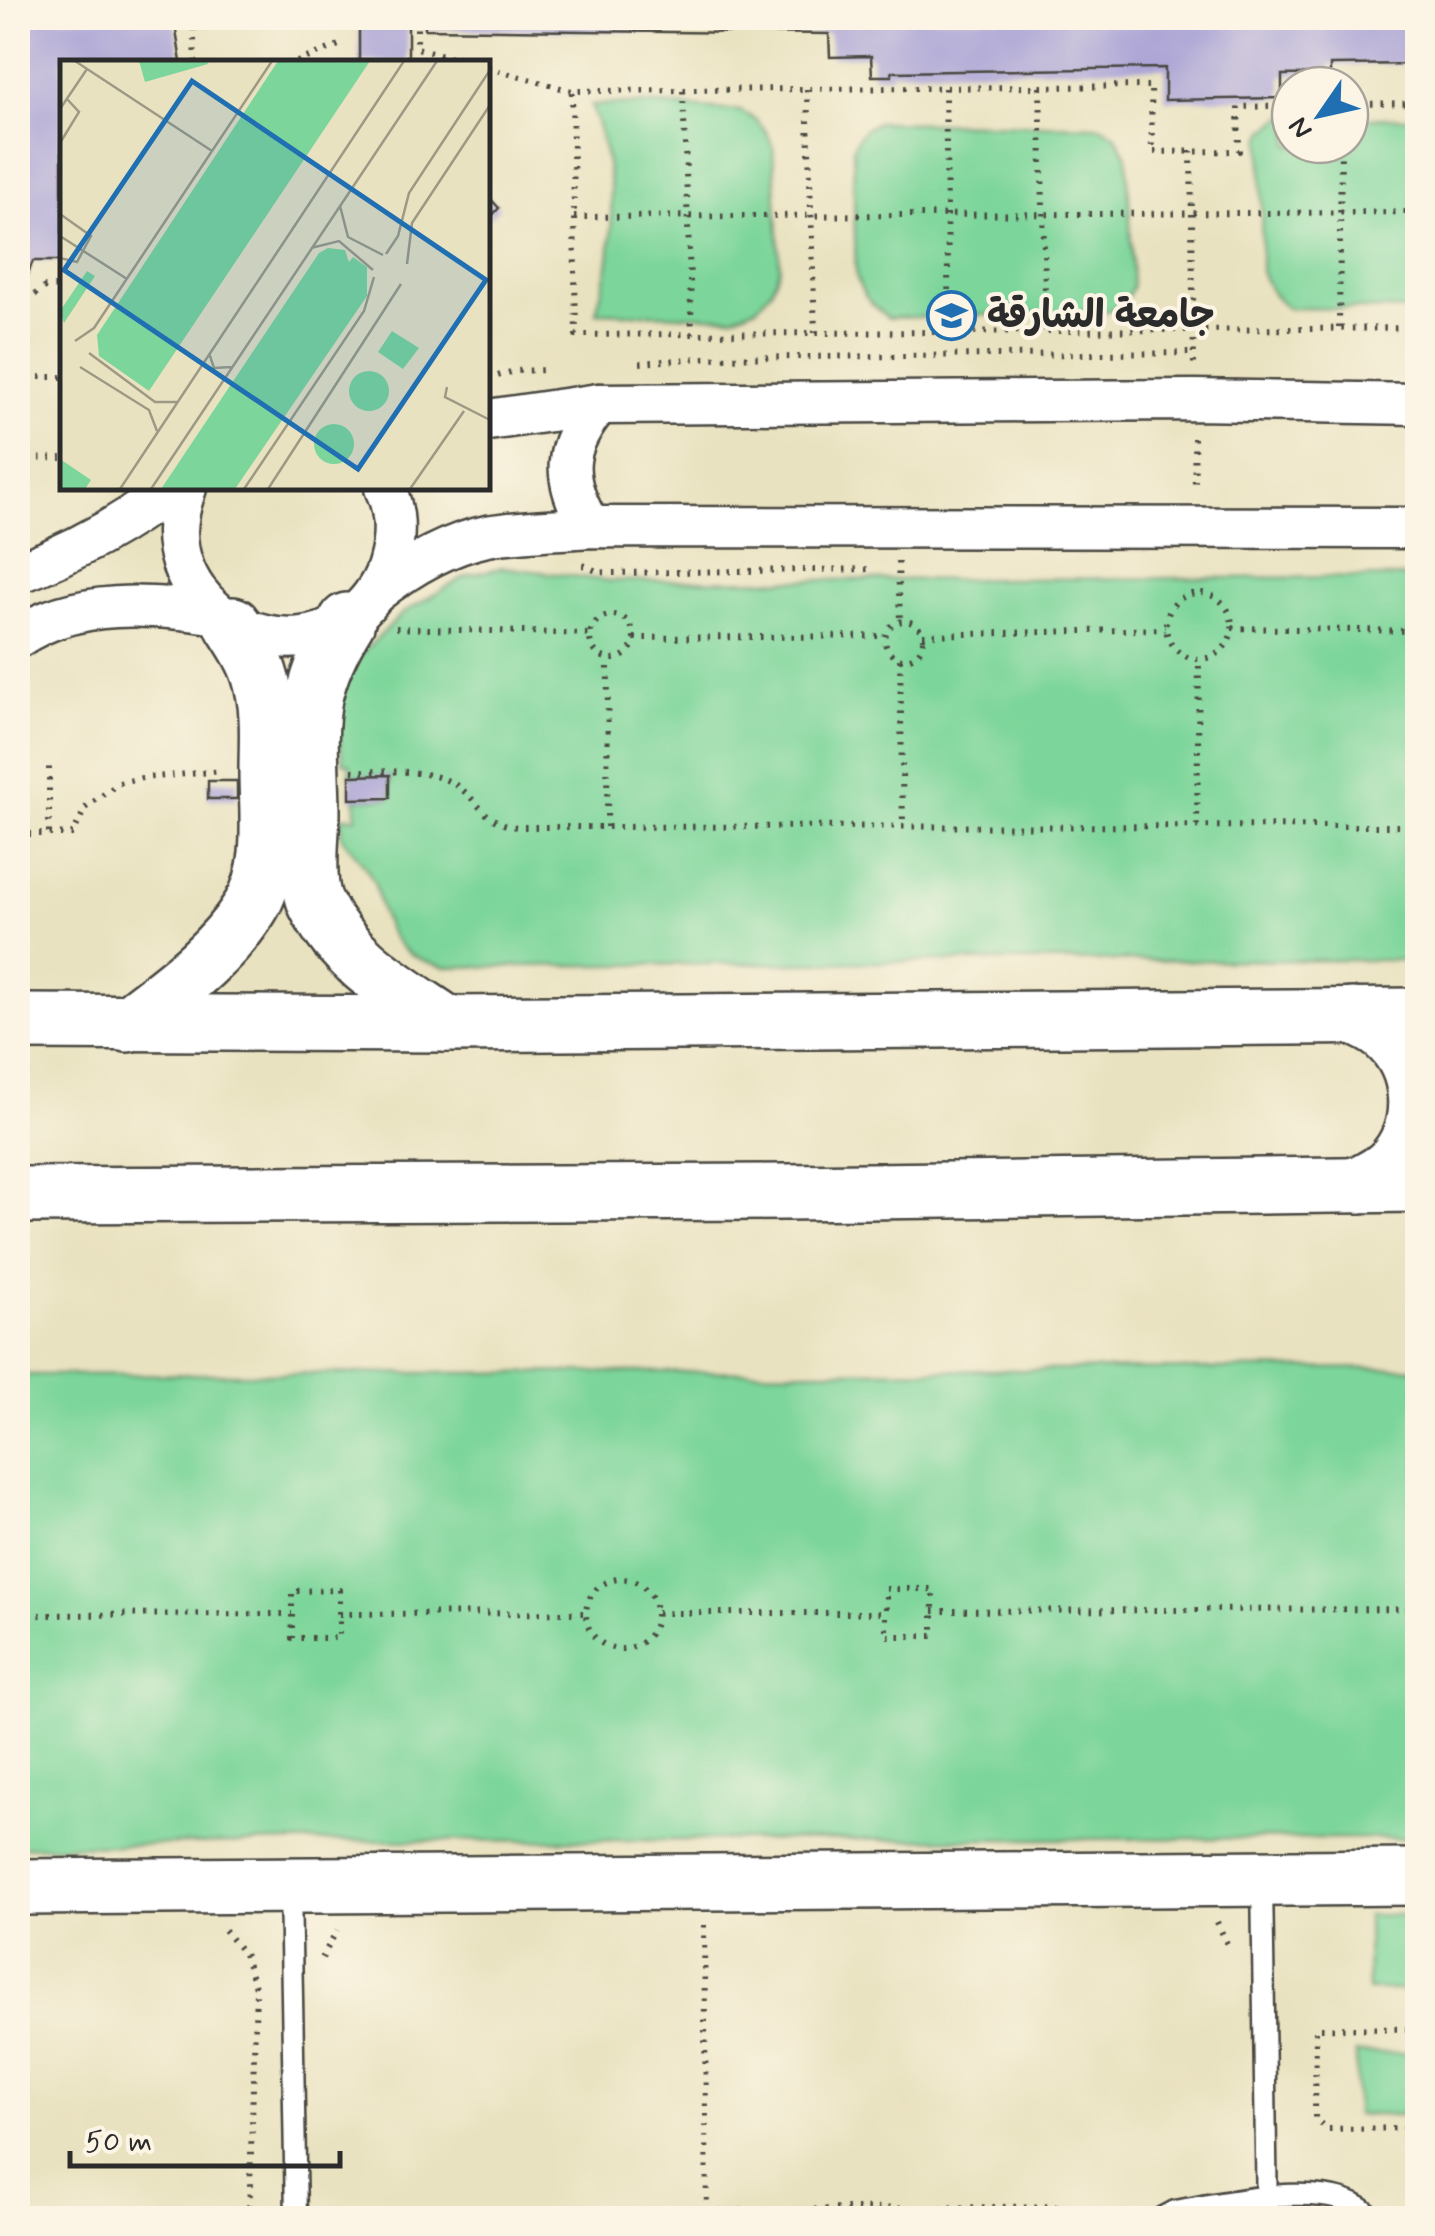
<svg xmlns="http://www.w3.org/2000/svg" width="1435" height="2236" viewBox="0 0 1435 2236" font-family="Mynerve,'Playpen Sans Arabic',sans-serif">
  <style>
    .green { fill: #7cd59a; stroke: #548062; stroke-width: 2.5 }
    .building { fill: #aca5d6 }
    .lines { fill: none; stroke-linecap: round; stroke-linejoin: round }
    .lane-casing { stroke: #484641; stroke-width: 25 }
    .street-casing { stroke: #484641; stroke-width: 45 }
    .secondary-casing { stroke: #484641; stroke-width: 60 }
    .path { stroke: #484641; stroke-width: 6; stroke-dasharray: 2.5 8; stroke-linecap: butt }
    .lane { stroke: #fff; stroke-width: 20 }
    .street { stroke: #fff; stroke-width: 40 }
    .secondary { stroke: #fff; stroke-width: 55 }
    .labels { text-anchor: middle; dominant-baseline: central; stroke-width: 8; stroke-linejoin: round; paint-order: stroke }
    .poi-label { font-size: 38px; font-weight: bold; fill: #2b2b2b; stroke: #fcf5e5; text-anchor: start }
    .inset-road { fill: none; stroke: #9d9984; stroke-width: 2.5 }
    .view { fill: #1f6fb2; fill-opacity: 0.15; stroke: #1f6fb2; stroke-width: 5 }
    .inset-edge { fill: none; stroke: #2b2b2b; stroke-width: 5 }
  </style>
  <rect width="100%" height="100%" fill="#fcf5e5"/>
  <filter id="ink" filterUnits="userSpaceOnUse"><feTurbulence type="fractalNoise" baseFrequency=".01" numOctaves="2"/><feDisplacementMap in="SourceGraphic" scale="20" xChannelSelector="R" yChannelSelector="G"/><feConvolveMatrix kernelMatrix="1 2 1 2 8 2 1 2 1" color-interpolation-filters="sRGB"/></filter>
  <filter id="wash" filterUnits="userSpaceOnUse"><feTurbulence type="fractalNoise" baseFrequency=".0048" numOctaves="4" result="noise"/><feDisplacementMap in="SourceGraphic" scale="40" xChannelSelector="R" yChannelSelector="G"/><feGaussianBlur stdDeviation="2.25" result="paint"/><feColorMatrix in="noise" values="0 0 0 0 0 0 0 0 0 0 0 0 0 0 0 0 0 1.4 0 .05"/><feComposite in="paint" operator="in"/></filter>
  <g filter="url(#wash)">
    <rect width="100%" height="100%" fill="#e9e2c0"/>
    <g class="green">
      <path d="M643,104l98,7 16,10 10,12 6,14 7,120 -9,23 -14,17 -24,10 -137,-5c4,-17 11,-36 13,-53 7,-53 0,-105 -18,-154z"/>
      <path d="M1283,117h7v28h60v-27h67v192l-130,-2c-13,-11 -20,-21 -26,-37l1,-133 4,-8z"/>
      <path d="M879,122l221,4 15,9 12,21 6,130c-5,12 -11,19 -22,25l-223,7c-17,-13 -26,-22 -32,-43l-3,-127c6,-15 11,-21 26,-26z"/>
      <path d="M503,567l107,14 807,-4v383l-445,1 -527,6c-38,-9 -55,-22 -65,-61 -2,-8 -3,-16 -6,-24 -8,-17 -21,-31 -33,-46l1,-19h14v-18l34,-1v-22h-40v-12l-7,-2 -8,-54 18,-46 50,-49 63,-37z"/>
      <polygon points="1417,1368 1417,1838 349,1841 18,1847 18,1375"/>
      <polygon points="1367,1915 1417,1915 1417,1990 1368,1990"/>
      <rect x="1356" y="2053" width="61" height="62"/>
    </g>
    <g id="blocks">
      <g class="building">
        <polygon points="18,18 174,18 181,62 62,62 62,261 33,261 23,286 18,291"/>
        <rect x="359" y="18" width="49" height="44"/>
        <polygon points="425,18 1418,18 1418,64 1330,65 1330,74 1282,75 1282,98 1165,100 1165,68 892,72 892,76 872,76 871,56 830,57 829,34 425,29"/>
        <polygon points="488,196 499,208 488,220"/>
        <polygon points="390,775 390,798 350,799 350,776"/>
        <rect x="208" y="781" width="29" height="18"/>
      </g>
    </g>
  </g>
  <g filter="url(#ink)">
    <use href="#blocks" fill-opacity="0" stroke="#484641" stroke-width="2.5"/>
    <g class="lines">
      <defs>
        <g id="lane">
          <polyline points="1262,1879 1267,2218"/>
          <polyline points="290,1886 296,2218"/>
          <path d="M1162,2218l13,-7c47,-8 164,-36 197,7"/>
        </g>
        <g id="street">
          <polyline points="488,420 599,404 1194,400 1418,404"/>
          <path d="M186,488c-5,14 -9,29 -9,44 1,90 113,138 180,81 15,-14 27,-31 32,-51 7,-25 7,-50 -4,-74"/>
          <path d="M590,527c-29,-49 -28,-80 9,-123"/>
          <path d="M18,573c56,-21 107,-49 154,-85"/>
          <path d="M375,593c33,-26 69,-48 112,-57 33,-6 69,-6 103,-9l828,1"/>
          <path d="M18,637c58,-39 135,-33 200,-23"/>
        </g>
        <g id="secondary">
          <path d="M347,621c-15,24 -27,49 -33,77 -7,38 -2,78 -2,116 -1,25 -7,70 5,92 27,55 82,85 130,118"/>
          <path d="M1352,1016c12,5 24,10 34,19 37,33 40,93 6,129 -9,9 -21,15 -33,21"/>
          <polyline points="18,1022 447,1024 1418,1016"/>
          <path d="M127,1024c44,-34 93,-68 123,-116 25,-39 17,-93 17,-136 0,-30 3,-63 -6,-92 -5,-20 -17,-38 -28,-55"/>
          <polyline points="18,1195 786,1192 1418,1184"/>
          <polyline points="18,1887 1418,1877"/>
        </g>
      </defs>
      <use href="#lane" class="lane-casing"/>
      <use href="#street" class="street-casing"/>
      <use href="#secondary" class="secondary-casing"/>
      <g class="path">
        <polyline points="193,18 195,62"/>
        <polyline points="417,18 417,48 469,62"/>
        <polyline points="297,62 339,45"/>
        <polyline points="488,68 572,91"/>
        <polyline points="1040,87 1046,331"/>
        <polyline points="945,88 949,332"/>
        <polyline points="807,89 815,333"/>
        <polyline points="683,91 692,334"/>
        <polyline points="1350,104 1418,103"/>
        <polyline points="1290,106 1238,107 1239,151 1152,152 1151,86 572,91 576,335 1418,328"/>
        <polyline points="1191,151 1194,365"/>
        <polyline points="574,217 1418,212"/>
        <polyline points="18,307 45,287 62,287"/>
        <polyline points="1339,328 1341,145"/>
        <polyline points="640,363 701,358 1194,353"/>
        <polyline points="18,377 62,377"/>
        <polyline points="488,379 514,371 548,370"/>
        <polyline points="1194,438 1195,490"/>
        <polyline points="18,459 62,458"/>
        <polyline points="898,562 900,621"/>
        <polyline points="583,565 599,572 612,573 874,569"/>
        <circle cx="1199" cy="626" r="33"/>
        <circle cx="612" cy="637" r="22"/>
        <circle cx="904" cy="640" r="19"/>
        <polyline points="396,628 589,634"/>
        <polyline points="1232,628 1418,631"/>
        <polyline points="923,635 1165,629"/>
        <polyline points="634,638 886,636"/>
        <polyline points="900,659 903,827"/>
        <path d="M352,771c30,1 77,-3 102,13 27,17 28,39 64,43l900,-1"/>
        <polyline points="1197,826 1199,660"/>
        <polyline points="607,827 608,660"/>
        <polyline points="49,833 49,764"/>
        <polyline points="18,834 73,834 85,808 119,783 142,778 223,771"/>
        <circle cx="621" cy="1614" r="35"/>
        <rect x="886" y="1589" width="47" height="47"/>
        <polygon points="339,1590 339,1638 292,1638 292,1591"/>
        <polyline points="933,1611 1418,1609"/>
        <polyline points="657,1613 886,1613"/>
        <polyline points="339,1614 586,1613"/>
        <polyline points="18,1615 292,1614"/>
        <polyline points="1217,1922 1229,1948"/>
        <polyline points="704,1925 707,2218"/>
        <polyline points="224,1930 244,1954 256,1990 249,2218"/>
        <polyline points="322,1958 337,1930"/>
        <polyline points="1418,2029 1316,2028 1315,2118 1328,2129 1418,2128"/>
        <polyline points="354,2218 354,2216 1066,2206 1065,2218"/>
      </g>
      <use href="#lane" class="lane"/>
      <use href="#street" class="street"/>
      <use href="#secondary" class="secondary"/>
    </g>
  </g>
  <defs>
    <symbol id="university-ring" viewBox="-11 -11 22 22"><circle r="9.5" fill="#fcf5e5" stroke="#1f6fb2" stroke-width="1.5"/><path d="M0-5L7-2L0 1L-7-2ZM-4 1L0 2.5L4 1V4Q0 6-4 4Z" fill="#1f6fb2"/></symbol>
  </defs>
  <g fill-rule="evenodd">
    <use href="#university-ring" x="924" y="288" width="55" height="55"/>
  </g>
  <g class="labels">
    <g class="poi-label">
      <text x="987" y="316">جامعة الشارقة</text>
    </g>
  </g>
  <g transform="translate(60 60)">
    <rect width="430" height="430" fill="#e9e2c0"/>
    <path d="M79,1h68l1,3 -63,18zM218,1h92l-221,330 -50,-35 -2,-21zM268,188l17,2 4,12 4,-5 14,10v29l-132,193h-74l158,-236zM27,211l8,5 -31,47 -4,-12zM332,271l27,17 -16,21 -25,-17zM289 331a20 20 0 1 1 40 0a20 20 0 1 1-40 0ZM254 384a20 20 0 1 1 40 0a20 20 0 1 1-40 0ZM0,399l31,21 -6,9h-25z" fill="#7cd59a"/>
    <path class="inset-road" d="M15,1l137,90M0,49l27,-40M0,83l19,-31 -12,-13M280,146l8,31 35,18M0,154l31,22 -14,26 -17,-4M0,176l67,43M251,188l28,-7 34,29M326,194l12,-18 11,-43 81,-123M347,204l5,-41 78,-118M15,281l19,-13 178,-267M29,293l66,49h22M149,293l5,15 18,-1M20,307l69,43 8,21M387,327l-2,10 45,23M60,429l284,-428M91,429l286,-428M184,429l120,-178 10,-34M208,429l133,-205M350,429l54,-78"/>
    <path class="view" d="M132,21l294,199 -128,189 -294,-199z"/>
    <rect width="430" height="430" class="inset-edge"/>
  </g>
  <rect width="1435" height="2236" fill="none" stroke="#fcf5e5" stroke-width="60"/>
  <g transform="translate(1320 115) rotate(236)"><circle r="48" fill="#fcf5e5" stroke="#a8a49b" stroke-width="2.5"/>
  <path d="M0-8L18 38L0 25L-18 38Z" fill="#1f6fb2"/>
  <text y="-15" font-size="28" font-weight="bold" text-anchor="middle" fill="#2b2b2b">N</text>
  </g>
  <path d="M70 2151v15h270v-15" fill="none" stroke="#2b2b2b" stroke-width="5"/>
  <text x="85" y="2151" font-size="30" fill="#2b2b2b" stroke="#fcf5e5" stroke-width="8" paint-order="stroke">50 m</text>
</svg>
